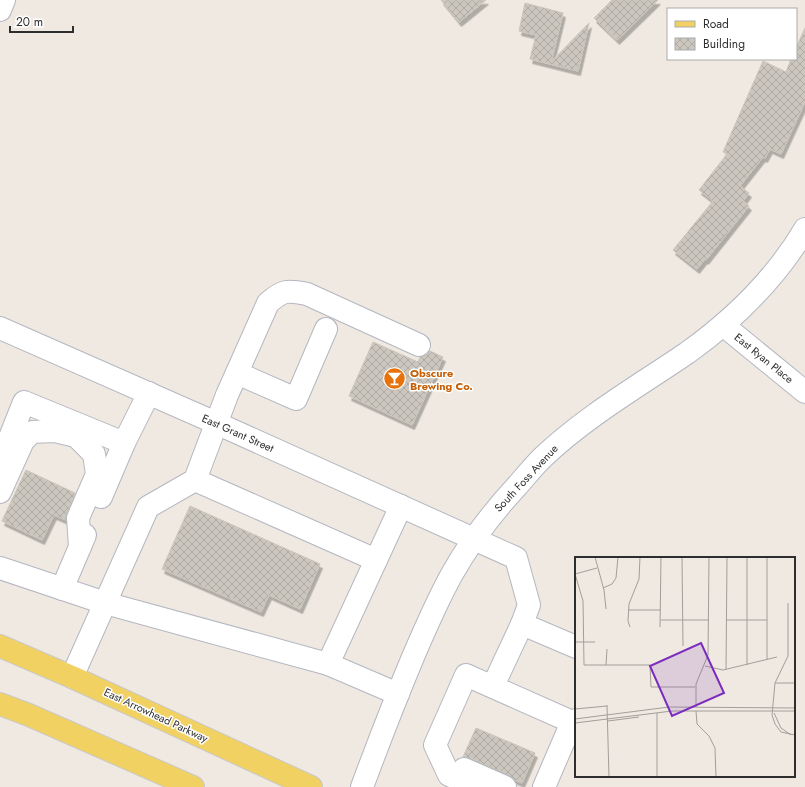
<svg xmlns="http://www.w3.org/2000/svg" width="805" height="787" viewBox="0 0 805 787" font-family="Jost,sans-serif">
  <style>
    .building { fill: url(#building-cross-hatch); stroke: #cbc5ba; filter: url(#shadow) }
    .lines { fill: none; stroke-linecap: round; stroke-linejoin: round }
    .minor-casing { stroke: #b4b7c1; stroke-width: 24 }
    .major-casing { stroke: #c9c9c9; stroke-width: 24 }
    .minor { stroke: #fff; stroke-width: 22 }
    .major { stroke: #f2d163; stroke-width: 22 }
    .labels { text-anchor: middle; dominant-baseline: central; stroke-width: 3; stroke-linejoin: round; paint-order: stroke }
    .street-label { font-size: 11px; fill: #2e2e2e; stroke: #fff }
    .food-label { font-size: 11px; font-weight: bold; fill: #c56008; stroke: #fff; text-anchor: start }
    .inset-road { fill: none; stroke: #a29e99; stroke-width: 1 }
    .view { fill: #7b2cbf; fill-opacity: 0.15; stroke: #7b2cbf; stroke-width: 2 }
    .inset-edge { fill: none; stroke: #2e2e2e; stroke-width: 2 }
  </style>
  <defs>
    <pattern id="building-cross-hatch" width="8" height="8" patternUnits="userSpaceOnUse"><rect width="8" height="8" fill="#cbc7bf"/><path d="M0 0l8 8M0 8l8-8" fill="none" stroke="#afaba4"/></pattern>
    <filter id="shadow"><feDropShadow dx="2.5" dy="4.5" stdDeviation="0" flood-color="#0004"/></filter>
  </defs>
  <rect width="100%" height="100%" fill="#efe9e1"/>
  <g class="building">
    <polygon points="441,0 486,0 459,22"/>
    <polygon points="612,0 658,0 617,40 594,18"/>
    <polygon points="525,3 563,13 551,62 589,23 578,71 530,59 536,35 519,31"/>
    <polygon points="805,28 805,102 781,154 770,149 765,158 763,157 740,186 749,193 743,201 749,206 706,260 705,259 697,269 673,250 713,201 699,190 727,154 723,152 763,61 786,72 791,59 796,59 796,48"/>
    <polygon points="373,342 418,362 420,357 426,355 430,351 443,357 412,425 349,396"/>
    <polygon points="26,470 75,493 67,513 66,520 54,515 42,540 2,521"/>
    <polygon points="190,506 320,564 300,609 269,595 261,612 162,569"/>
    <polygon points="476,728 535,753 522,783 515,780 510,776 469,758 463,757"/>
  </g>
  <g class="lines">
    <defs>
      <g id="minor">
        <polyline points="0,10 4,0"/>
        <polyline points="723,325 805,392"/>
        <polyline points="0,328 216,423 516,558 529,605 522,624 493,686"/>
        <polyline points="237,373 296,399 326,329"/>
        <polyline points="3,455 24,402 124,443"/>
        <polyline points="195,480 376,560"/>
        <polyline points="0,492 23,441 32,432 55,431 76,436 94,454 97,474 78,518 80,547"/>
        <polyline points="101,497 124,443 149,393"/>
        <polyline points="0,568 105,603 328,664 398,694"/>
        <polyline points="62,589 85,535"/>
        <polyline points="522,624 576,647"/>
        <polyline points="328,664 401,506"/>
        <path d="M72,677l76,-170 47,-27 32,-85 41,-92c15,-13 19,-13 39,-9l112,51"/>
        <polyline points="464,769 505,787"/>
        <path d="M362,787c16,-43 33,-87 51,-130 12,-28 24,-56 39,-83 18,-32 40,-61 65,-88 8,-9 16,-19 25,-28 43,-41 95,-71 145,-105 46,-33 89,-75 118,-124"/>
        <polyline points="477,787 449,775 435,745 466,675 572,722"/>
        <polyline points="544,787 572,722 576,720"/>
      </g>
      <g id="major">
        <polyline points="0,646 72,677 311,787"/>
        <polyline points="0,704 29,715 193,787"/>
      </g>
    </defs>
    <use href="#minor" class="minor-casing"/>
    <use href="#major" class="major-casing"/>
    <use href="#minor" class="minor"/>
    <use href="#major" class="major"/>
  </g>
  <defs>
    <symbol id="bar-disc" viewBox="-11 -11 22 22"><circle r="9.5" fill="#e8710a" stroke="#fff"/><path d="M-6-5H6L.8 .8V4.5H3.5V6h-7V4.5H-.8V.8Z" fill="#fff"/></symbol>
  </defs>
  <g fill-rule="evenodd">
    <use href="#bar-disc" x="382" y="366" width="25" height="25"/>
  </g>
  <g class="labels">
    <g class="street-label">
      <text transform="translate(764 358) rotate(39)">East Ryan Place</text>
      <text transform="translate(238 433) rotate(24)">East Grant Street</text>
      <text transform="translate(526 478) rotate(-47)">South Foss Avenue</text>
      <text transform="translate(156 715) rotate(25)">East Arrowhead Parkway</text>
    </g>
    <g class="food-label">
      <text x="410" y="373">Obscure<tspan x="410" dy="13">Brewing Co.</tspan></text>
    </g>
  </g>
  <g transform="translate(575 557)">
    <rect width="220" height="220" fill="#efe9e1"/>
    <path class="inset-road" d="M20,0l9,33 2,19M107,0l1,89M0,17l8,27 1,64h66l1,22h44M0,17l22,-6M28,31l9,-4 4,-6 2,-21M213,46v53l-13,27 -3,32 3,9 6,8 14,3M53,53h33M86,63h48M151,63h41M55,70l-2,-6 1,-17 10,-25 1,-22M85,70l1,-70M0,85h20M192,103v-103M31,108l1,-16M172,108v-108M130,109l18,4 54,-13M151,113l1,-113M200,126h20M32,148l2,72M121,150v-23l12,-29 1,-98M0,152l32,-3M121,154l1,13 12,12 6,12 1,29M82,156v64M199,156l7,15 10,7M0,162l94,-12 126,1M33,164l31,-4M0,166l97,-12h123"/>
    <path class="view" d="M126,86l23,50 -52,23 -22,-50z"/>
    <rect width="220" height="220" class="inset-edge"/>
  </g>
  <rect x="667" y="8" width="130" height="52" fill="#ffffff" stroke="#ababab"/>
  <rect x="675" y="21" width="20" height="6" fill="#f2d163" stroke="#ababab"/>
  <text x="703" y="28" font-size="12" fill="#2e2e2e">Road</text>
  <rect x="675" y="38" width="20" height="12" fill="url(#building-cross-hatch)" stroke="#ababab"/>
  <text x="703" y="48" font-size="12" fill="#2e2e2e">Building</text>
  <path d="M10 26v6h63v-6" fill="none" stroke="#2e2e2e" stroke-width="2"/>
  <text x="16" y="26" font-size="12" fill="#2e2e2e" stroke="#ffffff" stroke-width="3" paint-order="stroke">20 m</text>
</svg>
